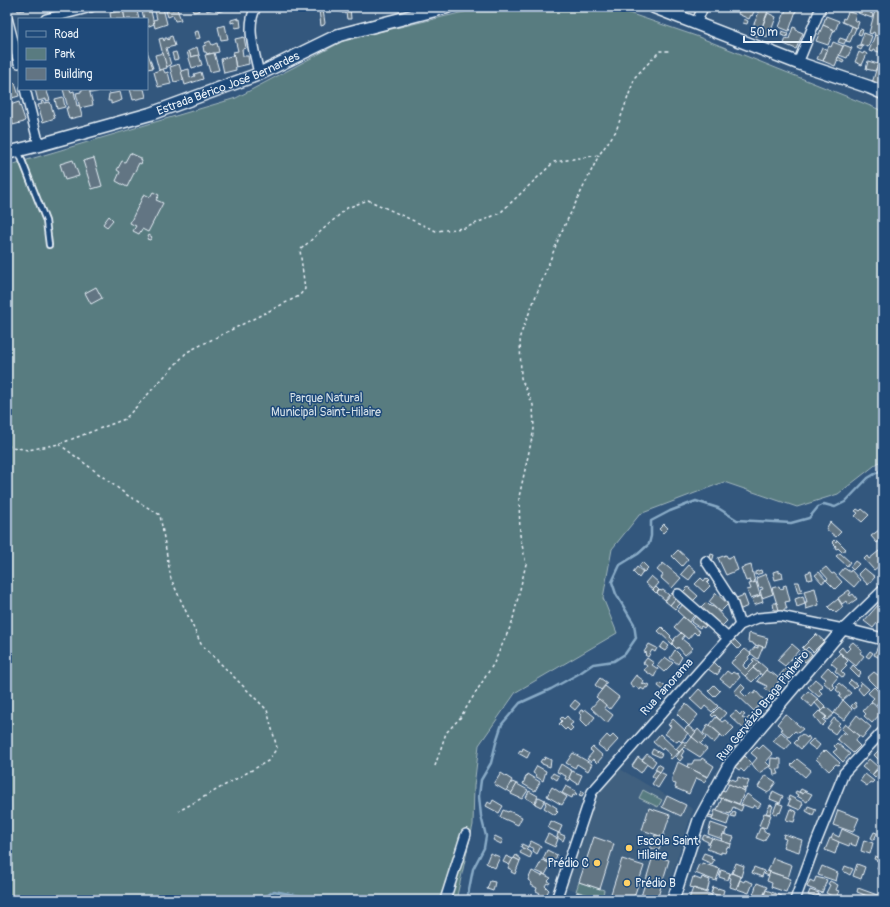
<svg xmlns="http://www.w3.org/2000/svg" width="890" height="907" viewBox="0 0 890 907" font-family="Pangolin,sans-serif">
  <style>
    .built { fill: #41607f }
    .green { fill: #597b80; stroke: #a0b6bc }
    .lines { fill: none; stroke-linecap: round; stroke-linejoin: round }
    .stream { stroke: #88aac6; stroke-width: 2.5 }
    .building { fill: #627483; stroke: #e8f1f8 }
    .service-casing { stroke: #e8f1f8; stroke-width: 8 }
    .minor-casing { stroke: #e8f1f8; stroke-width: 12 }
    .tertiary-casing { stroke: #e8f1f8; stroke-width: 14 }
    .secondary-casing { stroke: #e8f1f8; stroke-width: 15 }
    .path { stroke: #e8f1f8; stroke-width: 1.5; stroke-dasharray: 3 3; stroke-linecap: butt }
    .service { stroke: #1f4a7a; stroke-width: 4.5 }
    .minor { stroke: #1f4a7a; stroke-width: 9 }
    .tertiary { stroke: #1f4a7a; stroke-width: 11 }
    .secondary { stroke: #1f4a7a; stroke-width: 12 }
    .poi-dot { fill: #ffd166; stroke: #1f4a7a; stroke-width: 1.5 }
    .labels { text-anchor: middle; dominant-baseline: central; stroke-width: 3; stroke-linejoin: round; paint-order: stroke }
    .street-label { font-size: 12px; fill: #e8f1f8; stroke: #1f4a7a }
    .park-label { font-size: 12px; fill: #d3dfe6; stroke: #1f4a7a }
    .poi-label { font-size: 12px; fill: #e8f1f8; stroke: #1f4a7a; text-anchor: start }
  </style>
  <rect width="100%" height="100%" fill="#33577d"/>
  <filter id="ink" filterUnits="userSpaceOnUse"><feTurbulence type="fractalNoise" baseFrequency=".025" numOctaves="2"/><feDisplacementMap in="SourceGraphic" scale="8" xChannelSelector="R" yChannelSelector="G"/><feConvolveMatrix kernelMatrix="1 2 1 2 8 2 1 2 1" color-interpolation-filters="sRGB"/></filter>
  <g filter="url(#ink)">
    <polygon class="built" points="620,769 649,786 693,809 664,900 605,900 564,887 595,794"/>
    <g class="green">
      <polygon points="485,7 611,7 696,36 883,111 883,459 838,494 797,507 724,482 640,514 612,549 603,598 617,633 516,692 479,745 474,786 473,825 456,900 284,900 269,898 250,900 7,900 7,166 236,98 345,40"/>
      <polygon points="643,790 662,800 658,807 639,798"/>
      <polygon points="579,882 604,890 602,899 576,891"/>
    </g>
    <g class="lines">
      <g class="stream">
        <polyline points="261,900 274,891 320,900"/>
        <polyline points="467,900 473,869 484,848 486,836 481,816 479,796 481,780 491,763 497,739 502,724 520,703 551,689 580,673 593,664 614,661 625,654 636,638 634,624 616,594 612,582 620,565 638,554 649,544 651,536 651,521 670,511 696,501 718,508 737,520 791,523 809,518 818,507 824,504 835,507 845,502 868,478 883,469"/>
      </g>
    </g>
    <g class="building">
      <polygon points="17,7 24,7 25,10 18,11"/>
      <polygon points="131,7 136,7 139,19 125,19 123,10"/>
      <polygon points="141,7 150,7 154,24 147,27 147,19 144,19"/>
      <polygon points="192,7 201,7 198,8 199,11 193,12"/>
      <polygon points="206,7 214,7 214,9 207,11"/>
      <polygon points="214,7 223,7 224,10 218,12 217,8 214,9"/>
      <polygon points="334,7 350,7 351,19 347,19 346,13 342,13 342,12 334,11"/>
      <polygon points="731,7 741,7 739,12"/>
      <polygon points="741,7 756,7 752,16 751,15 749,19 738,14"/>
      <polygon points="759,7 768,11 758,37 754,35 755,33 751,31 759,12 757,12"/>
      <polygon points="787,7 797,8 789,31 779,27"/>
      <polygon points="842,7 854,7 852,12"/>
      <polygon points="860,7 871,11 870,13 873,14 872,18 858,13"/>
      <polygon points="876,7 883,7 883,31 881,37 874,35 875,33 873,32 872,34 869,33"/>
      <polygon points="163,8 167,24 155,28 153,20 157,19 155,11"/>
      <polygon points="171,9 172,10 177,9 181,20 175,21 173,15 168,17 166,11"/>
      <polygon points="123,10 125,19 111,19 110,13"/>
      <polygon points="319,10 323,10 325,23 324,25 321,26"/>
      <polygon points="848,12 856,14 854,20 859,22 857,28 842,22 843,18 845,19"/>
      <polygon points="768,13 776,17 771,31 769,30 767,37 759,34"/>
      <polygon points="826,16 839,21 835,31 823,25"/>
      <polygon points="238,18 238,20 240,19 241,27 235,28 234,22 231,23 231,20"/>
      <polygon points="744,19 748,21 747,24 743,23"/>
      <polygon points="225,25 228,39 221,40 218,27"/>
      <polygon points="823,25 834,30 828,45 816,41"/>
      <polygon points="852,26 856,28 850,42 846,41"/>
      <polygon points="793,27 796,28 796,30 803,33 796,49 784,44 786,38 789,39"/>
      <polygon points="860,29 863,30 861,35 858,34"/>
      <polygon points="198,31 200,38 196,39 194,32"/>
      <polygon points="782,31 788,33 787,37 781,35"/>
      <polygon points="864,33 872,36 868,47 860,44"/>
      <polygon points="875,35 883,38 882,53 873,50 872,52 869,51"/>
      <polygon points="172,36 175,46 166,48 171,65 166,67 159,39 163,38 164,41 165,40 165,38 167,38 168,40 169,39 169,37"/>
      <polygon points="244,37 246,48 242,49 243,56 248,56 249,64 236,67 233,52 238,51 235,39"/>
      <polygon points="840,38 846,40 844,44 838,42"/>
      <polygon points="210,41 212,45 217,43 219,52 210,54 210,53 207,54 206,52 204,52 203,46 206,45 205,43"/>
      <polygon points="833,42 843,46 835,66 823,61 828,48 829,46 831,47"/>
      <polygon points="844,45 852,48 847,58 839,55"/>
      <polygon points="859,45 863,46 861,50 857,48"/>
      <polygon points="197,47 199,55 191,57 189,51"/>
      <polygon points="822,47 827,50 823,61 817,59"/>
      <polygon points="147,51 153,68 147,69"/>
      <polygon points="189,51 191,57 199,55 202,65 192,68 187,52"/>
      <polygon points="176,52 178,59 174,60 172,53"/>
      <polygon points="859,52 863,54 864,52 867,54 862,65 855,62"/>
      <polygon points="163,53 167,68 159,70 155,55"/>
      <polygon points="214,53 219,70 210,72 205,55"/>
      <polygon points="881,55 883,56 883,79 881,86 872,83"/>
      <polygon points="231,56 234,56 236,70 224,73 221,59"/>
      <polygon points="838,57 844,60 843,63 837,60"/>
      <polygon points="868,61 878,64 875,71 866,69"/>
      <polygon points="179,64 184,80 174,82 170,67"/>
      <polygon points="163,69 165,73 168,72 171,84 158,87 154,72"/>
      <polygon points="189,69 190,78 195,76 194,74 201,72 203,79 185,85 181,71"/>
      <polygon points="7,73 10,80 9,80 10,84 7,85"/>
      <polygon points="15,83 19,96 12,98 10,91 7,92 7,85"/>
      <polygon points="33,89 46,89 50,100 46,101 46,99 38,101 35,89"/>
      <polygon points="63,89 70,89 71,92 74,91 77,106 79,105 82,116 69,119 66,108 68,108"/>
      <polygon points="89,89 93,105 80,108 76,93 81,92 81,90"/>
      <polygon points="90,89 100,89 100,91 91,93"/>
      <polygon points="130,89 144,89 146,97 133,100"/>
      <polygon points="120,92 122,100 111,104 111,101 108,101 109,94"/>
      <polygon points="63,97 65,107 57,109 55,99"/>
      <polygon points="44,101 44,103 50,102 55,118 43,122 38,105 42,104 41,102"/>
      <polygon points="19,102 25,120 24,121 24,122 13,125 12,120 8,121 7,106"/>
      <polygon points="7,119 11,132 7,133"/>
      <polygon points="130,153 141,158 141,160 142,161 141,164 139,163 127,187 116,181 120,172 117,170 122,161 125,162"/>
      <polygon points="94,158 102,186 92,189 83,161"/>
      <polygon points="73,160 79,176 65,180 60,164"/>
      <polygon points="153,192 159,195 156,200 163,203 148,232 142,229 139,234 133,231 136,226 130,223 144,194 150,197"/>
      <polygon points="109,216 113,220 107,227 103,224"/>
      <polygon points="149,235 152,237 150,240 147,239"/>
      <polygon points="96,287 102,298 91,304 85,293"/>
      <polygon points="857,509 860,511 862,509 869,515 862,522 855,516 858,513 855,511"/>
      <polygon points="830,522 841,532 836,537 826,529"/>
      <polygon points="664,524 668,528 663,533 659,529"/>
      <polygon points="879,530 883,536 883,539 877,543 871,536"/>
      <polygon points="834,540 836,542 837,540 846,549 842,552 838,548 837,549 835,548 836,546 832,542"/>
      <polygon points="678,550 688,559 682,566 672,556"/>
      <polygon points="879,551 882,554 881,556 883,558 883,563 874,570 864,559 867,556 869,559"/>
      <polygon points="840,553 850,562 847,566 836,556"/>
      <polygon points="711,554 714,555 712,562 709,561"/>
      <polygon points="726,555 728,558 733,556 738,570 726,575 718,558"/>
      <polygon points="855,561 859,564 853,570 850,567"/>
      <polygon points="642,562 648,568 644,572 639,566"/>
      <polygon points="663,563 681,578 672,588 661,578 663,575 657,570"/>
      <polygon points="689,565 696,571 689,580 681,574"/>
      <polygon points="751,565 755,582 751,583 750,580 746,581 741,568"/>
      <polygon points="637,567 643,572 639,578 633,572"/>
      <polygon points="826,567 832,574 834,573 842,582 835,589 826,580 828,579 821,571"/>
      <polygon points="844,568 850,572 851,570 860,580 854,587 839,574"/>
      <polygon points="864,568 875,577 868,585 858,574"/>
      <polygon points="761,570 762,573 755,575 755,572"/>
      <polygon points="779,570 779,573 782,572 783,578 775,580 773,572"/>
      <polygon points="811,571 813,579 808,580 806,573"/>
      <polygon points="819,572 826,580 822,583 815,575"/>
      <polygon points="766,574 773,594 762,598 760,590 763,589 762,587 759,588 756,578"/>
      <polygon points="651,576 659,583 653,590 645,583"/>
      <polygon points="701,578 704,581 706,578 709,581 707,583 710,586 704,592 695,584"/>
      <polygon points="756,582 760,595 750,598 747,590 751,589 749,584"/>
      <polygon points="795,582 799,582 802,592 798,593"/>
      <polygon points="786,585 790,601 785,602 787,609 784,609 784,611 779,611 772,588 779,586 780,589 784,588 783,586"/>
      <polygon points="656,587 659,590 656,593 653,590"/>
      <polygon points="688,587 698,596 692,602 682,593"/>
      <polygon points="815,588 819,605 806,609 805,602 807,602 804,591"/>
      <polygon points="660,590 661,591 663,590 669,595 665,600 657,593"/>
      <polygon points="849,590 851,593 849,594 850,596 853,594 857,599 848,605 846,601 842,604 838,598"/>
      <polygon points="672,593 677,597 670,605 665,601"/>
      <polygon points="716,593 728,604 720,612 709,602"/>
      <polygon points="744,595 748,606 739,610 734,599"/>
      <polygon points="761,595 763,602 754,605 752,599"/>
      <polygon points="803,596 805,604 797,607 795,599"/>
      <polygon points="677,597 682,602 675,609 670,605"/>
      <polygon points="838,599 843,607 836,613 832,609 831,610 828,607"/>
      <polygon points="706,602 710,606 714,607 727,621 721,627 700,608"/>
      <polygon points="684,603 696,613 689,622 677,611"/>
      <polygon points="773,603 777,603 779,610 774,610"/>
      <polygon points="878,605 883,609 883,616 873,628 864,621"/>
      <polygon points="697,614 707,624 704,628 701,626 700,628 691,622"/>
      <polygon points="683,617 700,632 697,635 694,632 688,639 674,627"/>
      <polygon points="662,627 671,636 670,637 674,641 672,644 658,631"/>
      <polygon points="681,633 684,636 682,639 693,648 685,655 678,647 677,649 672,644 675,640 674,639"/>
      <polygon points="749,633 768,638 765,647 754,645 753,643 748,642"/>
      <polygon points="816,634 824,641 813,652 808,647 805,650 802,648"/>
      <polygon points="734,639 741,646 738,649 731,642"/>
      <polygon points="664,642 669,646 665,651 660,648"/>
      <polygon points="853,642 862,650 860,653 864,656 856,666 838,651 842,647 846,652 850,648 848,646"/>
      <polygon points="649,644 657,648 655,652 652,650 648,657 645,655 647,653 644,652"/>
      <polygon points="792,644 799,650 785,666 777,660"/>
      <polygon points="758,645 763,647 758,659 750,653 755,647 758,648"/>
      <polygon points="878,646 883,648 883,656 880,658 874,655"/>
      <polygon points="745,649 751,654 748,657 749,659 743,665 744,667 746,669 754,661 752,660 754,658 759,662 745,676 731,663 733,660 734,660"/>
      <polygon points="804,649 812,654 805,662 798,655"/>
      <polygon points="675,650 682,657 678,664 670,658"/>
      <polygon points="870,651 873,653 869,658 866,656"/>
      <polygon points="840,653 848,661 845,664 847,665 841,671 845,675 843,678 835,671 837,668 831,663"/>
      <polygon points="665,657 673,663 664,672 657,666"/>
      <polygon points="647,658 654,663 652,665 658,669 654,677 644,670 647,666 643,663"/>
      <polygon points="714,662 720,668 719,670 720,671 717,675 716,673 715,674 708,669"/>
      <polygon points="759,662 767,669 762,675 753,668"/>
      <polygon points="853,665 861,673 858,677 850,669"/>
      <polygon points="828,667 838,677 832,684 835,687 832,690 823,682 826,679 821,675"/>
      <polygon points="753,668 760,674 752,682 745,676"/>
      <polygon points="786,668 789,670 787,672 788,671 790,675 785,681 779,676"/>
      <polygon points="766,670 770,673 771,672 780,679 771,693 765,689 767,686 757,681"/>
      <polygon points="727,671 731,674 733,672 736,674 737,673 740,677 734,684 733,683 730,687 720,679"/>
      <polygon points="874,672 883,679 883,682 877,688 867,678"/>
      <polygon points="636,675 644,681 642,684 643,685 644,684 647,685 648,684 650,685 648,688 646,687 644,690 641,688 640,690 635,686 634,688 631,686 631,685 630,683"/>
      <polygon points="600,678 607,683 601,690 595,685"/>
      <polygon points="815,679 823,686 819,690 822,693 819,697 808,687"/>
      <polygon points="851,680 857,685 854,688 848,683"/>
      <polygon points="861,682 869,689 863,695 858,689 860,686 859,685"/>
      <polygon points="660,683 666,687 663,690 658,686"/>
      <polygon points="839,683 851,693 843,700 839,697 841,694 836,690 838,687 836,686"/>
      <polygon points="741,684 745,688 741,692 746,697 751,692 754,694 756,691 764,700 754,711 734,692"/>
      <polygon points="714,685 720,691 714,697 708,691"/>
      <polygon points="605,686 619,697 610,709 596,697"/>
      <polygon points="874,687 883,696 876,705 871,701 874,698 868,693"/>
      <polygon points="699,689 718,706 712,712 705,706 702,710 690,699"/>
      <polygon points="808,691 818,699 812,707 802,698"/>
      <polygon points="599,699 606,705 604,708 613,715 607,723 591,708"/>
      <polygon points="818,699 826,707 822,711 815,703"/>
      <polygon points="575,700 580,704 575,710 570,706"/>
      <polygon points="843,700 852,709 844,720 834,713"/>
      <polygon points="855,702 857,707 854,709 851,706"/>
      <polygon points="871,702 882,712 872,723 864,716 866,714 863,711"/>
      <polygon points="686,704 698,715 689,726 677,714"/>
      <polygon points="719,707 726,713 720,720 715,715 713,717 711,715"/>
      <polygon points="826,707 834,714 827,720 825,719 827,717 821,712"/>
      <polygon points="585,709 595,717 587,727 580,720 581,715 579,713 581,710 584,711"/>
      <polygon points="736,711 740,715 742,712 745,715 742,717 746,720 749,717 753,721 745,730 730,716"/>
      <polygon points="819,711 826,717 823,720 826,722 822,726 814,716"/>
      <polygon points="785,714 803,729 798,733 795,731 789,737 781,730 783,729 777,724"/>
      <polygon points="857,715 871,727 862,738 848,727"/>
      <polygon points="567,716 573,723 570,725 573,728 570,731 567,728 565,730 559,724 562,721 560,719 562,717 564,719"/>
      <polygon points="716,717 722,722 725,720 734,728 724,738 710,725"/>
      <polygon points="834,718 840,723 838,725 840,727 835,734 827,728"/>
      <polygon points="673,719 688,733 681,742 679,740 677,742 665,734 671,726 668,725"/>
      <polygon points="708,724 721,735 714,743 703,733"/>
      <polygon points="845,724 859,736 855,741 860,746 853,753 837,739 843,732 846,735 847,734 841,729"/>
      <polygon points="688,726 696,732 692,737 684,730"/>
      <polygon points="698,729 706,738 700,744 692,737"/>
      <polygon points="781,732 792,742 785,750 773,741"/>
      <polygon points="660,734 679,752 671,759 669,757 671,755 663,748 662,750 653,742"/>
      <polygon points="802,734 807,738 808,736 810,739 801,749 794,743 798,739 797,738"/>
      <polygon points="607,735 610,738 613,735 618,740 607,752 598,745"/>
      <polygon points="692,737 707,749 700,757 684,747"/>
      <polygon points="813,739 820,745 816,750 808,744"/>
      <polygon points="683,741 687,744 679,752 676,749"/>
      <polygon points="837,743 850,754 843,762 833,752 837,749 834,746"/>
      <polygon points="763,745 773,754 766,762 770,766 759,773 752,764 757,758 751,753 757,747 759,749"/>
      <polygon points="593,747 603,756 597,763 593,759 591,762 587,759 593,752 590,750"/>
      <polygon points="523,748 530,752 527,758 518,753 520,750 522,751"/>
      <polygon points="881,748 883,750 883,764 874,755"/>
      <polygon points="653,749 662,754 660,757 651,753"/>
      <polygon points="682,749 684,751 681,756 683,757 680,761 676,757"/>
      <polygon points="826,750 840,763 838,765 836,764 829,771 816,759 823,751 824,752"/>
      <polygon points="573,753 592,764 588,771 577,764 575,768 566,763"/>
      <polygon points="647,754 656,761 652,767 642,760"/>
      <polygon points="745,756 751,762 751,764 744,772 741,769 739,770 735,767"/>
      <polygon points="545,757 551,760 550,767 542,764 542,763 540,762 542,759 544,760"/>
      <polygon points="638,757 647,764 641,773 632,766"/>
      <polygon points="702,758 714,766 708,777 687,767 688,764 692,764 694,760 701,760"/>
      <polygon points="771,758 781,759 781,769 777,769 779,774 774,775 773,769 770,768"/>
      <polygon points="797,759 811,770 805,777 791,765"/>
      <polygon points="869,759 878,767 872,775 862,767"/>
      <polygon points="678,762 707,777 705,782 696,778 689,794 675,788 676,784 672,783 672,778"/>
      <polygon points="561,764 572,771 569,778 570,778 569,781 565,779 566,776 557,772"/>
      <polygon points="658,764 663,767 660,772 655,769"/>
      <polygon points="537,766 546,771 543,781 535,776 536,775 533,773"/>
      <polygon points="656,770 660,772 656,779 652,776"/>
      <polygon points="877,770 879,772 878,773 879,774 875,778 872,775"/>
      <polygon points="572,771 582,775 578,784 569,778"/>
      <polygon points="660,772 666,775 658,788 652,784"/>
      <polygon points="501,773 512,780 506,791 494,784"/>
      <polygon points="553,773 559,776 557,780 551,776"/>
      <polygon points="527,774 540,782 535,791 523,784"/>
      <polygon points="865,774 874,781 872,783 870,782 867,786 860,781"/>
      <polygon points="883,774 883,784 877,779"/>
      <polygon points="765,775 776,782 768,793 758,787"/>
      <polygon points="726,777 737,781 738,777 749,781 746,789 742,787 745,789 745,791 723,782"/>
      <polygon points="512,782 517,784 512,793 507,790"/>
      <polygon points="517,784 528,790 522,799 511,794"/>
      <polygon points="729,784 745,791 739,804 724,798 723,799 717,797 720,789 725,791"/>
      <polygon points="566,786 576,791 575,793 577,794 575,796 573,795 572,798 562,793"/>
      <polygon points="552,787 567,797 562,805 547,796"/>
      <polygon points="801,789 805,791 803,794 799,792"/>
      <polygon points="529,791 538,796 535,803 526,798"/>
      <polygon points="582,791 584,792 582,796 579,795"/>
      <polygon points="773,791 783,796 780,803 770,799"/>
      <polygon points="796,791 803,794 805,791 812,794 807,802 797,796 798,795 795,793"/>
      <polygon points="747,794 761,804 758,808 754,805 752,808 741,804"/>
      <polygon points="667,796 686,805 681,816 662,807"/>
      <polygon points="789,796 803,803 800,810 788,805 790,800 788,799"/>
      <polygon points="539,797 545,800 541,807 535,804"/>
      <polygon points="722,798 743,806 741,811 733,807 730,814 717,810"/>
      <polygon points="493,800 503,806 499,813 486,806 488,802 491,804"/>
      <polygon points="546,801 557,808 556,810 558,812 555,815 544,808 546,804 545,803"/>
      <polygon points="777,803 783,805 780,813 779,812 777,815 773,813"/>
      <polygon points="770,805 773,806 770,814 766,813"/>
      <polygon points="808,806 816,809 813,815 806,811"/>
      <polygon points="649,808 670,815 663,837 642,830"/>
      <polygon points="790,809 797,812 794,822 786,820"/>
      <polygon points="503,810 508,812 509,811 522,817 518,825 500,817"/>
      <polygon points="715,810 730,816 727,825 712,820"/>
      <polygon points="838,810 859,818 853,832 833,825"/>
      <polygon points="733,812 736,813 735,817 731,816"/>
      <polygon points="764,813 771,815 766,828 759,826"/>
      <polygon points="709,815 713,816 712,819 708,818"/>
      <polygon points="551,821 562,826 559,833 548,828"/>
      <polygon points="711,823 728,829 727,830 726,830 725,834 723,834 722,839 708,834"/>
      <polygon points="760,828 764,829 764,832 769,833 764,841 756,838"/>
      <polygon points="842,829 859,837 856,846 850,844 849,846 831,839 833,834 839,837"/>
      <polygon points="874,832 877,833 874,840 871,838"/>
      <polygon points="558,833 565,836 563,841 557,837"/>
      <polygon points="548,834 558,839 555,847 544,842"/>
      <polygon points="723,834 734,837 731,844 721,841"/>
      <polygon points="784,834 802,840 799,852 783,847 786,839 783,838"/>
      <polygon points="655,835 663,837 659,850 650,848"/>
      <polygon points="704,835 712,838 709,844 708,844 708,842 702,839"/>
      <polygon points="495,836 503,840 501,844 493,840"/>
      <polygon points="594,837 614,844 600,889 579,882"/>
      <polygon points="712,838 731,844 730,848 727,847 725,853 721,852 721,854 707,849"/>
      <polygon points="830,838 839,842 835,854 825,850"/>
      <polygon points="864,840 873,843 870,854 861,851"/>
      <polygon points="531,841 541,846 537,854 533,851 534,849 528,846"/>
      <polygon points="522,844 528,847 526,850 521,847"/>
      <polygon points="523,848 532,853 530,858 520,853"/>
      <polygon points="547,850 557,855 553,864 543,859"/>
      <polygon points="490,853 500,857 495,868 486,863"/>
      <polygon points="704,853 712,856 711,859 714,860 712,864 701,859"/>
      <polygon points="516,855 521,859 520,861 514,858"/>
      <polygon points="506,856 513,859 510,865 503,862"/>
      <polygon points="653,856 669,860 657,900 640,900"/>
      <polygon points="875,856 883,859 883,871 877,868 880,862 874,859"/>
      <polygon points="514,858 520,861 515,874 511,872 512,870 508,868 512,860"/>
      <polygon points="773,858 792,865 788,878 768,871"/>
      <polygon points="622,859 644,866 633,900 609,900"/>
      <polygon points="542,860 551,864 545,875 536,871"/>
      <polygon points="702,863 720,869 716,881 695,873 699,864 702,865"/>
      <polygon points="736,863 744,866 741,877 732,873"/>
      <polygon points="857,864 865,867 861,879 853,876"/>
      <polygon points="822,866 838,873 836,881 818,875"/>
      <polygon points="845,866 853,869 850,875 843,871"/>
      <polygon points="754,867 764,871 762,877 752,873"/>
      <polygon points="721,870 730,873 728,880 719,877"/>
      <polygon points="532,871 542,876 543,874 551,878 548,881 550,882 549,884 547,883 545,886 549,890 543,900 537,898 540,893 536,891 537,888 531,885 532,883 528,880"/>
      <polygon points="767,871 770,872 769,876 764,874"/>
      <polygon points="770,872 791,879 786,892 771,887 772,883 767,881"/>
      <polygon points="731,873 741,877 736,889 730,887 731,883 730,882 731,878 729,877"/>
      <polygon points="693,877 701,880 702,877 710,880 707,892 690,887"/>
      <polygon points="816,877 827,880 822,893 807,887 810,880 814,882"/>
      <polygon points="740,880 744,882 745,880 753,883 749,893 737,889"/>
      <polygon points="490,881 495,882 493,891 487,889"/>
      <polygon points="830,881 838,885 836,890 839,891 836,898 826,893 830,885 828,884"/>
      <polygon points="757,883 767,887 762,899 753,895"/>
      <polygon points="713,887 718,889 718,888 724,890 722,897 711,893"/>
      <polygon points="693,888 712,895 710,900 689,899"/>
      <polygon points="858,888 880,896 878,900 857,892"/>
      <polygon points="766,890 782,896 781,900 763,899"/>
      <polygon points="810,890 819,893 818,896 816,896 816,897 808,895"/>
      <polygon points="577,892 588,896 588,898 593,900 575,900"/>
      <polygon points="862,895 870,898 869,900 860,900"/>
      <polygon points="880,895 883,896 883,900 878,900"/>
      <polygon points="825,896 828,897 828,896 837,900 824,900"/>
    </g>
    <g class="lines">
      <defs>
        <polyline id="service" points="18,150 46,221 49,245"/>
        <g id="minor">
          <path d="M256,7c-11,20 -1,46 3,67"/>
          <polyline points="7,18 19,63"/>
          <polyline points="46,19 91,7"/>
          <polyline points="696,24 703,7"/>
          <polyline points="798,63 821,7"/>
          <polyline points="25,89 39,145"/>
          <polyline points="706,561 732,601 740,625"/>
          <polyline points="678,594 728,638"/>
          <polyline points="445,900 466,834"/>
          <polyline points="556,900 592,792 740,625 758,618 780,616 843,629 883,590"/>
          <polyline points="795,900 815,845 844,773 883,731"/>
        </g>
        <polyline id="tertiary" points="673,900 699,820 730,763 843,629 883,639"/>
        <g id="secondary">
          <polyline points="654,7 798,63 869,87 883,93"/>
          <path id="s1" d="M7,153l32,-8 111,-31 109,-40 80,-39 108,-28"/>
        </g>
      </defs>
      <use href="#service" class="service-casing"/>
      <use href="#minor" class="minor-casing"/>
      <use href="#tertiary" class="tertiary-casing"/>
      <use href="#secondary" class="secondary-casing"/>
      <g class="path">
        <polyline points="59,444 127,495 160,515 171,579 201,644 267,710 277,748 268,761 179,811"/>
        <polyline points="7,446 28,450 59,444 125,419 187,352 299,296 305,289 300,250 347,208 368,200 436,231 465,228 500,213 554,162 599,155 616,131 635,77 660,51 671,51"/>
        <polyline points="435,766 446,733 460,718 494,663 512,623 526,564 520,535 519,497 534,429 533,405 521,378 520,336 560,235 599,155"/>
      </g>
      <use href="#service" class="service"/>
      <use href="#minor" class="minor"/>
      <use href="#tertiary" class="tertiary"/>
      <use href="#secondary" class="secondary"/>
    </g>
  </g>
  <g class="poi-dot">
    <circle cx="629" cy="848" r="4"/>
    <circle cx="597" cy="863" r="4"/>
    <circle cx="627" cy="883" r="4"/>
  </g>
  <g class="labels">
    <g class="street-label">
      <text stroke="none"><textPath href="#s1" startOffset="232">Estrada Bérico José Bernardes</textPath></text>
      <text transform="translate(667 687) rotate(-48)">Rua Panorama</text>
      <text transform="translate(763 706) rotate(-51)">Rua Gervázio Braga Pinheiro</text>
    </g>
    <g class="park-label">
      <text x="326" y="398">Parque Natural<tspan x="326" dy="14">Municipal Saint-Hilaire</tspan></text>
    </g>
    <g class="poi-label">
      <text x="637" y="841">Escola Saint<tspan x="637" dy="14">Hilaire</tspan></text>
      <text x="589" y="863" text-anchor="end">Prédio C</text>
      <text x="635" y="883">Prédio B</text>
    </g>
  </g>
  <rect width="890" height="907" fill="none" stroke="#1f4a7a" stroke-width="24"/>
  <rect x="12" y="12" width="866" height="883" fill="none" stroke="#e8f1f8" stroke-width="1.5" filter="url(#ink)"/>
  <rect x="18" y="18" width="130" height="72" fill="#1f4a7a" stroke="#6f8dac"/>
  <rect x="26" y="31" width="20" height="6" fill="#1f4a7a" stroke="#6f8dac"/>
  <text x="54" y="38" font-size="12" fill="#e8f1f8">Road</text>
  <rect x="26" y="48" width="20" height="12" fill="#597b80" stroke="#6f8dac"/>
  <text x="54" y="58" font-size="12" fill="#e8f1f8">Park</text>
  <rect x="26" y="68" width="20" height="12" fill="#627483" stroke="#6f8dac"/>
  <text x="54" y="78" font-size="12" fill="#e8f1f8">Building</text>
  <path d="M744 36v6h67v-6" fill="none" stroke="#e8f1f8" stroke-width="2"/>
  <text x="750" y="36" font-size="12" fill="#e8f1f8" stroke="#1f4a7a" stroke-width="3" paint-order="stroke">50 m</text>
</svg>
